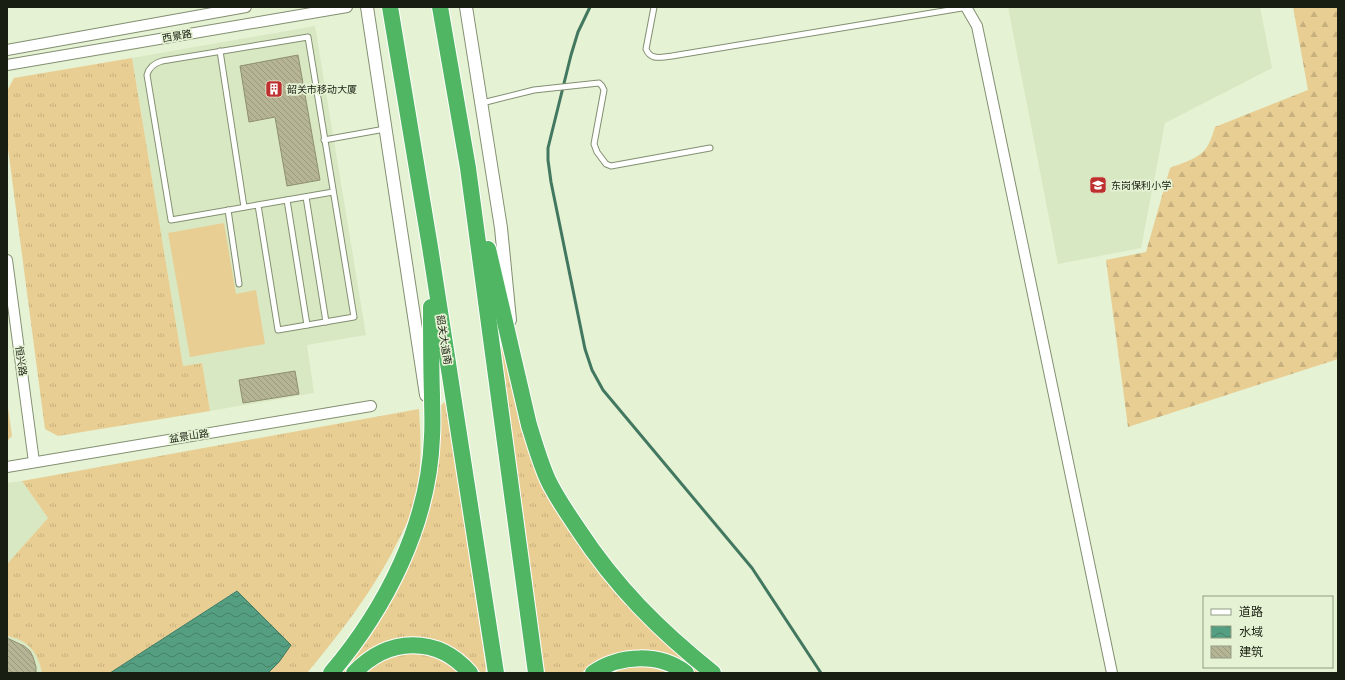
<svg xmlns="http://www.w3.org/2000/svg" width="1345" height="680" viewBox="0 0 1345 680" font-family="'Titillium Web','Noto Sans SC',sans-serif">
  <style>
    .built { fill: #d8e8c2 }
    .grass { fill: url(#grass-tufts) }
    .forest { fill: url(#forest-firs) }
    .garden { fill: #e9ce93 }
    .water { fill: url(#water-waves); stroke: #427860 }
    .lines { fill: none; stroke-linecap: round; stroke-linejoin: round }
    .stream { stroke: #427860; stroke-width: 3 }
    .building { fill: url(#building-back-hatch); stroke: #908f70 }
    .service-casing { stroke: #838f72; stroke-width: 7 }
    .minor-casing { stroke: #838f72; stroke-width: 12 }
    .tertiary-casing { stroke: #838f72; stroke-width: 14 }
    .trunk-casing { stroke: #fff; stroke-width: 18 }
    .service { stroke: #fff; stroke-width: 5 }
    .minor { stroke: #fff; stroke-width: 10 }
    .tertiary { stroke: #fff; stroke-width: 12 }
    .trunk { stroke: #50b664; stroke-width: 16 }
    .labels { text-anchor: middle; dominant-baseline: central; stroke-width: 3.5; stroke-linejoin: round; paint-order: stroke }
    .street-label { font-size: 10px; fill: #191e12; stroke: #e5f2d3 }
    .poi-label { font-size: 10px; fill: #191e12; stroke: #e5f2d3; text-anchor: start }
  </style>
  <defs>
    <pattern id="grass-tufts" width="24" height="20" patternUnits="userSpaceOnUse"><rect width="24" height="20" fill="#e9ce93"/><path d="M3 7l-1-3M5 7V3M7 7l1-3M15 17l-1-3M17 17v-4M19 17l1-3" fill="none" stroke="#c7b07e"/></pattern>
    <pattern id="forest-firs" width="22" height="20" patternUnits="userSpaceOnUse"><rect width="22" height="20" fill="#e9ce93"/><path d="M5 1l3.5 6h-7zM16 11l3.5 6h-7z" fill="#c7b07e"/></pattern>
    <pattern id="water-waves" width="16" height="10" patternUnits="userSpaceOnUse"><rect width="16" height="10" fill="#549f81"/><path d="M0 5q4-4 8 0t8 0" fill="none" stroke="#458168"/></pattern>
    <pattern id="building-back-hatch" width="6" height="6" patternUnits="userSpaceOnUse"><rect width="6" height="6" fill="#b5b495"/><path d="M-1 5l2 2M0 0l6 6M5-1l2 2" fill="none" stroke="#9b9a7f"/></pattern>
  </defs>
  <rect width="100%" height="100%" fill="#e5f2d3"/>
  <g class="built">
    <polygon points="1008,7 1260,7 1272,68 1165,123 1141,248 1058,264"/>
    <polygon points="315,26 366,335 307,345 314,393 210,411 202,363 183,366 132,58"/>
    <polygon points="22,481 48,518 7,564 7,483"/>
    <polygon points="7,636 18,638 32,649 38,658 42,673 7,673"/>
  </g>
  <g class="grass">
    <polygon points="132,58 183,366 202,363 210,411 58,436 45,429 7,141 7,91 14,78"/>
    <polygon points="501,346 504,350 543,483 704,673 694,673 686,667 651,652 637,650 622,652 608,656 596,661 581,673 545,673 498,355 500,347"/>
    <polygon points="7,401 12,436 7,441"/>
    <path d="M445,402l3,4 38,263 -1,3h-4c-21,-17 -28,-29 -57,-32l-77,33h-8l30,-41 69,-188 3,-39z"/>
    <path d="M419,409c2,35 4,70 -8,103 -3,9 -7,17 -11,25 -24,50 -58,94 -93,136h-39l11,-11 -43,-71 -126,82h-68c-4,-21 -14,-33 -35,-37v-72l41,-46 -26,-37z"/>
    <path d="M414,652l27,7 20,14h-99c17,-13 31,-17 52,-21z"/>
    <polygon points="647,666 669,673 607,673 619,668"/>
  </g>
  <path class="forest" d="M1293,7h45v352l-210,68 -22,-167 40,-8 24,-84c12,-5 32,-10 38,-23 3,-5 5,-12 7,-18l93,-37z"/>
  <polygon class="garden" points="224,223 236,294 256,290 265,344 190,357 168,233"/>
  <polygon class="water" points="237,591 291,645 279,662 268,673 110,673"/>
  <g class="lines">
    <polyline class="stream" points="590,7 578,32 571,55 548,148 548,160 551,182 585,349 592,370 603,390 752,568 821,673"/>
  </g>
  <g class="building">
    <polygon points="298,55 320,180 287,186 275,117 249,122 240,66"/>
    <polygon points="295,371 299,394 243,403 239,380"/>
    <polygon points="7,638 24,646 30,651 33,657 36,667 36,673 7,673"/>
  </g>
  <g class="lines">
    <defs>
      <g id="service">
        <path d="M654,7l-8,42c5,12 15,8 26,7l296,-49"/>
        <polyline points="220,51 244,207"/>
        <polyline points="482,103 534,90 599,83 602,86 604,90 594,144 597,152 606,164 611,166 710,148"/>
        <polyline points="324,140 385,129"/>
        <polyline points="306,197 326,322"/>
        <polyline points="287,200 307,325"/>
        <path d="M258,205l20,125 76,-13 -46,-280 -146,24c-7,2 -13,6 -15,14l24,145 162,-28"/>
        <polyline points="228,210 239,284"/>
      </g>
      <g id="minor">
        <polyline points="966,7 977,26 1112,673"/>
        <polyline points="7,50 246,7"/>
        <polyline points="7,65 347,7"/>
        <polyline points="7,260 34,462"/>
        <polyline points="7,467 371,406"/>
      </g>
      <g id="tertiary">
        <polyline points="367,7 426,395"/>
        <polyline points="466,7 501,228 510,320"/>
      </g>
      <g id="trunk">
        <polyline points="390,7 430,247 496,673"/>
        <polyline points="440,7 468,168 536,673"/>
        <path d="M488,249l41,176c6,19 11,37 19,55 8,17 20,34 30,49 38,58 81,101 135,144"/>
        <path d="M331,673c55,-65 98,-149 101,-236 1,-14 0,-28 0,-42 -1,-30 -1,-59 -1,-88"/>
        <path d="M354,673c34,-36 83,-38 116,0"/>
        <path d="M593,673c27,-19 67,-20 93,0"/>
      </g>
    </defs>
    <use href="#service" class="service-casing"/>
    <use href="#minor" class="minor-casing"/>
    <use href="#tertiary" class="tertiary-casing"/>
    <use href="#trunk" class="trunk-casing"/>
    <use href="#service" class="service"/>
    <use href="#minor" class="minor"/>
    <use href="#tertiary" class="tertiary"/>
    <use href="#trunk" class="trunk"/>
  </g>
  <defs>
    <symbol id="building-square" viewBox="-11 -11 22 22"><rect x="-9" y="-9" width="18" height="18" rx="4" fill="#be2f30" stroke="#e5f2d3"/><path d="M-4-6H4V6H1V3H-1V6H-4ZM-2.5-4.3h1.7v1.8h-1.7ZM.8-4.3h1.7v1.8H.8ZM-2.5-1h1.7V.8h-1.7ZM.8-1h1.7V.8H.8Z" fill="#fff"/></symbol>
    <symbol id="school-square" viewBox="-11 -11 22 22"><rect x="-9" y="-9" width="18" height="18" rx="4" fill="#be2f30" stroke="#e5f2d3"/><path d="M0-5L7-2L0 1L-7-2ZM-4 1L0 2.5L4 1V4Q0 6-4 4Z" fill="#fff"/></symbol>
  </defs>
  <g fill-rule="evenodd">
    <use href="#building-square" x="264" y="79" width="20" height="20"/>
    <use href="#school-square" x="1088" y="175" width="20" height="20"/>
  </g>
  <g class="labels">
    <g class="street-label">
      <text transform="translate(177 36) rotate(-10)">西景路</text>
      <text transform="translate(444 340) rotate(81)">韶关大道南</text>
      <text transform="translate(21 361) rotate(82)">恒兴路</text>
      <text transform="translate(189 436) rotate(-9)">盆景山路</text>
    </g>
    <g class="poi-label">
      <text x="287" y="89">韶关市移动大厦</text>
      <text x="1111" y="185">东岗保利小学</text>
    </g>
  </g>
  <rect width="1345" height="680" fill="none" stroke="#191e12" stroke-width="16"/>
  <rect x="1203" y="596" width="130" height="72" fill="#e5f2d3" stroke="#939d86"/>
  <rect x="1211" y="609" width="20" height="6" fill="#ffffff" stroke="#939d86"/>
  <text x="1239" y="616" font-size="12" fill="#191e12">道路</text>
  <rect x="1211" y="626" width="20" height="12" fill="url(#water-waves)" stroke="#939d86"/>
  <text x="1239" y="636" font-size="12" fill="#191e12">水域</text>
  <rect x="1211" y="646" width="20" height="12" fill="url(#building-back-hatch)" stroke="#939d86"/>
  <text x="1239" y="656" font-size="12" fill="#191e12">建筑</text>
</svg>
